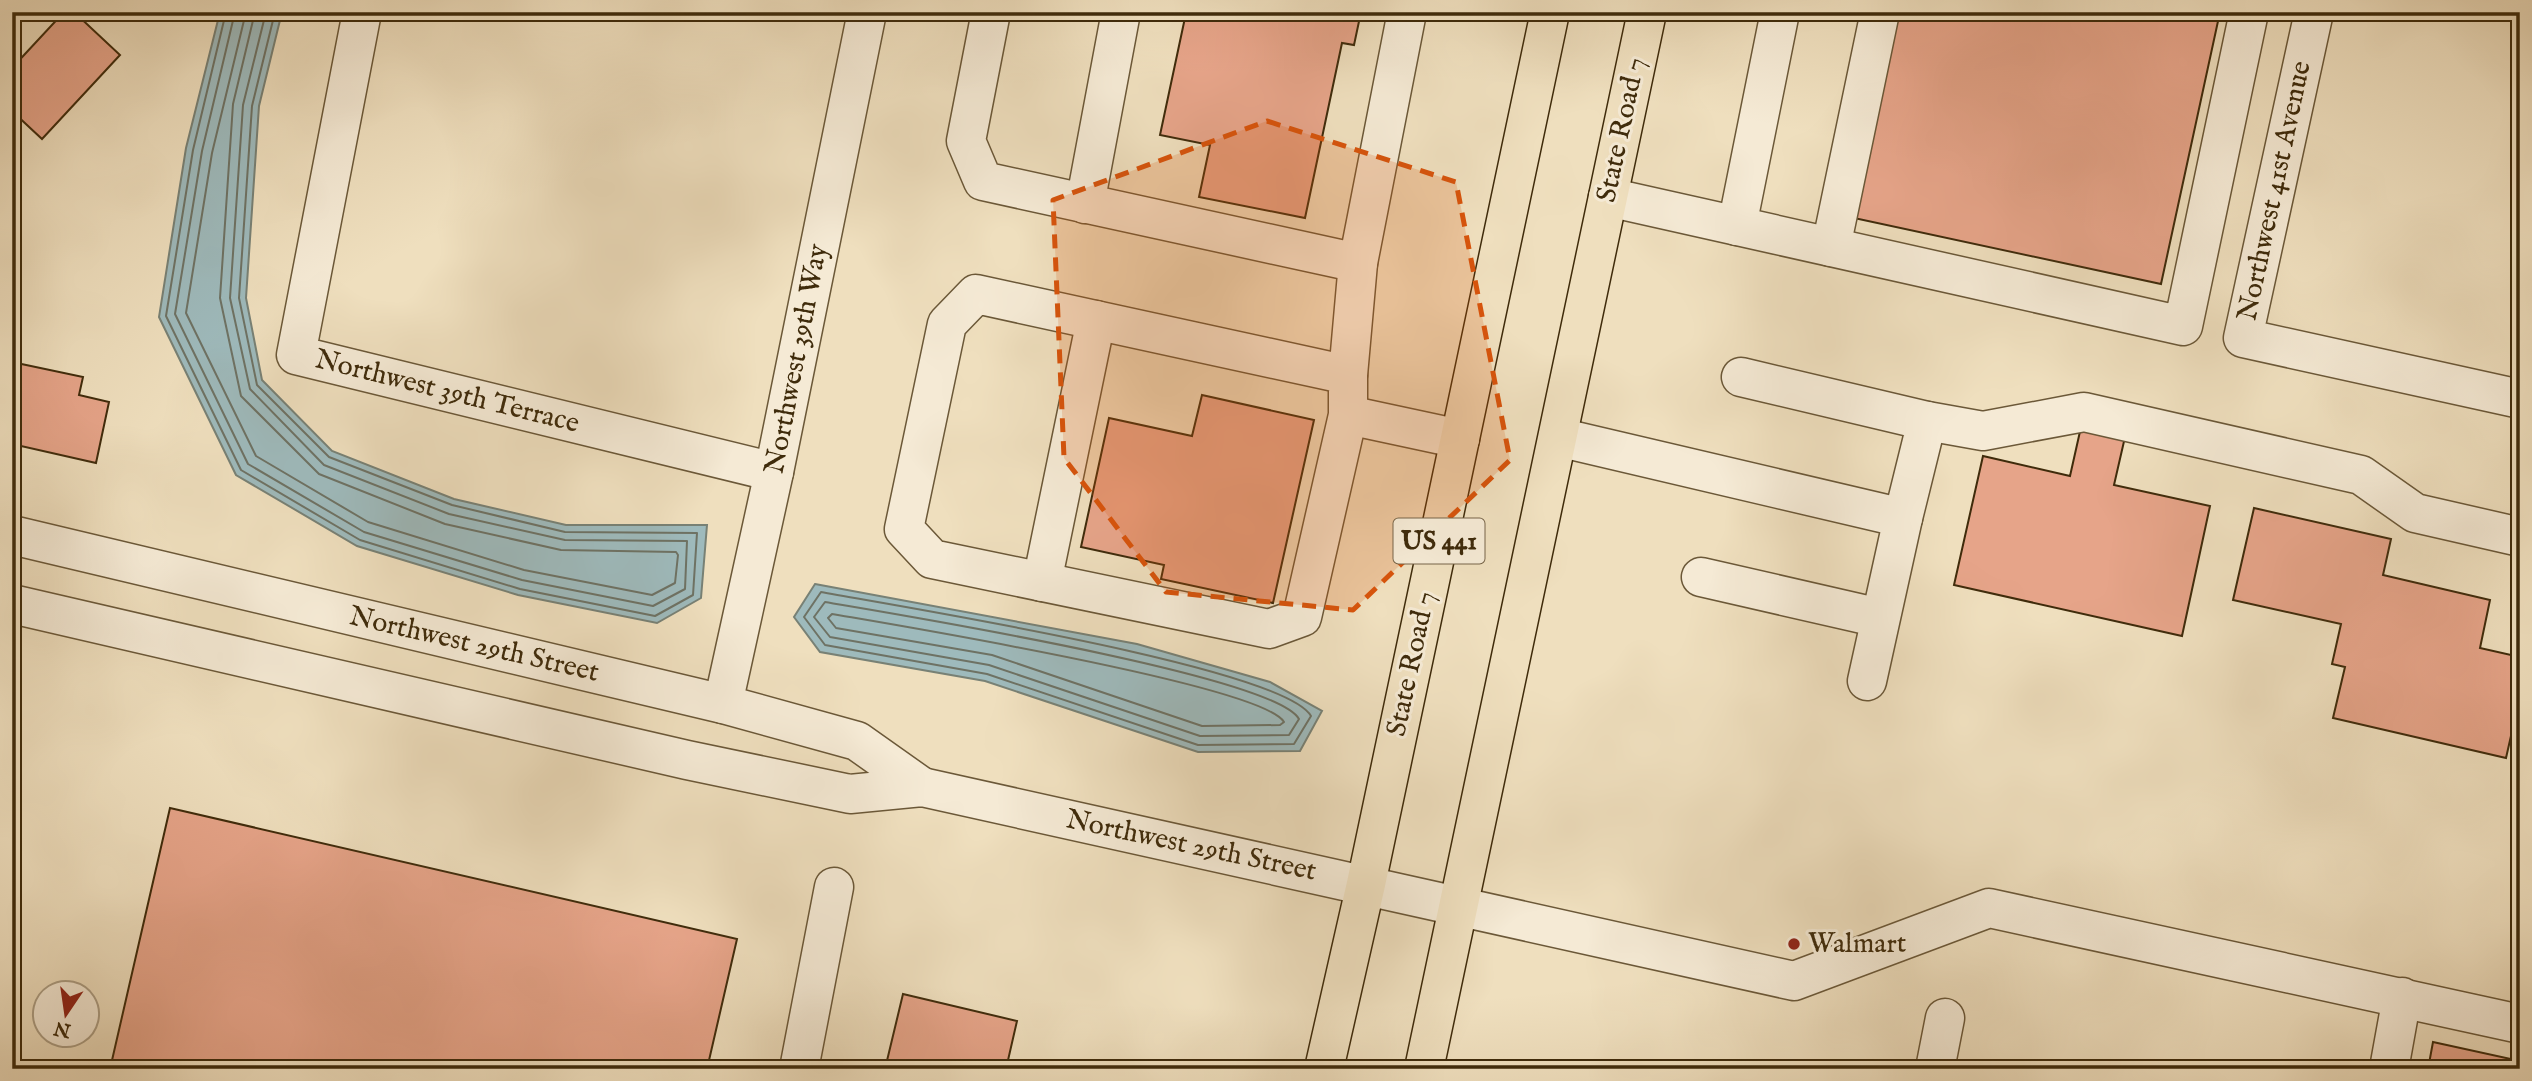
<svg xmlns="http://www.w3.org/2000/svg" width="2532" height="1081" viewBox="0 0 2532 1081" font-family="'IM FELL English',serif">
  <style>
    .water { fill: #9ebabc; stroke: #788175; stroke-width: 2 }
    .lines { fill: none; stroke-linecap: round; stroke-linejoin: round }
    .shore { stroke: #6e7264; stroke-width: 2 }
    .building { fill: #e6a489; stroke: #3f2b0b; stroke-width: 2 }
    .minor-casing { stroke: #6b5838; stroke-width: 41 }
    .major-casing { stroke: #3f2b0b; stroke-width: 41 }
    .minor { stroke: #f5ead5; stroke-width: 38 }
    .major { stroke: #efdfbe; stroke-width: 38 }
    .marked { fill: #d7540c; fill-opacity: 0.2; stroke: #d7540c; stroke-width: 5; stroke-dasharray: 14 9; stroke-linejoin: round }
    .poi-dot { fill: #8f2418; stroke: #f5ead5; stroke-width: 2.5 }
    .labels { text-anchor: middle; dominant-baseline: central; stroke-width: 6; stroke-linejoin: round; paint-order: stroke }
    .shield { fill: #f5ead5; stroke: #766448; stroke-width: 2 }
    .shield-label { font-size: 26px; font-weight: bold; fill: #3f2b0b }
    .street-label { font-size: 28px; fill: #3f2b0b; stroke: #f5ead5 }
    .poi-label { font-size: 28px; fill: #3f2b0b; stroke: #f5ead5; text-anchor: start }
  </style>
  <rect width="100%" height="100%" fill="#efdfbe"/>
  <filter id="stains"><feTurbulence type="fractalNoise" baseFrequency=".00286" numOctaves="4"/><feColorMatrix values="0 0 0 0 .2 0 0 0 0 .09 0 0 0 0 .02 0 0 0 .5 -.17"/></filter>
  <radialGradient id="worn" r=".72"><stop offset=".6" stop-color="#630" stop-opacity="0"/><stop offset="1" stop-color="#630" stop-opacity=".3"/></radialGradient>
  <g class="water">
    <polygon points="220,12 282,12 259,106 246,298 262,380 332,451 454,499 566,525 707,525 701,598 657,623 518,595 357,546 236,475 159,317 186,148"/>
    <polygon points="815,584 1137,644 1270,682 1322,711 1300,751 1198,752 985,681 820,652 794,617"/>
  </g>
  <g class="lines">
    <g class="shore">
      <polyline points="226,12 193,150 166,316 241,470 360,540 520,589 655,616 693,595 697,533 565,532 452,505 329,457 257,385 239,298 252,106 275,12"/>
      <polyline points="235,12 202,151 175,314 248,464 364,532 522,580 653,606 685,589 687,541 565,540 449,514 324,465 250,389 230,298 243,105 266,12"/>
      <polyline points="246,12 212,153 186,313 256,456 368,522 524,570 652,595 675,583 678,555 676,552 561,550 445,524 319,474 241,396 220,298 233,104 255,12"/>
      <path d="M821,592c74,14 462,75 490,124l-17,28 -96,1 -211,-71 -162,-29 -21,-28z"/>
      <path d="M825,602c69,12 449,73 474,117l-10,16 -89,1 -211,-71 -159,-28 -16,-20z"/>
      <path d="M832,614c63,11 430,71 452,108l-4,3 -78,1 -210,-71 -156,-27 -8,-10z"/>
    </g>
  </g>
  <g class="building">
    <polygon points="64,12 74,12 120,55 42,139 12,111 12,68"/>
    <polygon points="1218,12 1361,12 1354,45 1342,43 1305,218 1199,197 1210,145 1160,135 1186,13 1217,19"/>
    <polygon points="1898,12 2220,12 2161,284 1854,218"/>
    <polygon points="12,362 83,377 79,395 109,402 96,463 12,444"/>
    <polygon points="1202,395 1314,420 1273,603 1161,579 1164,565 1081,547 1109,418 1192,436"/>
    <polygon points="2081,427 2125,437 2114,485 2210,506 2182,636 1954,585 1983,456 2070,476"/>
    <polygon points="2254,508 2391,539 2383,575 2490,600 2480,648 2520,657 2520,696 2506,758 2333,718 2345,667 2332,664 2341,624 2233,600"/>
    <polygon points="170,808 737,939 707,1069 110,1069"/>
    <polygon points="903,994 1017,1021 1006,1069 885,1069"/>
    <polygon points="2433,1042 2520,1061 2520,1069 2428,1069"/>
  </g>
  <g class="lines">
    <defs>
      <g id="minor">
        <polyline points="362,12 296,355 774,472"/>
        <polyline points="991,12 966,141 983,181 1358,263 1407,12"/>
        <polyline points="2314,12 2243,338 2520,399"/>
        <polyline points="1608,197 2183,326 2249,12"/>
        <polyline points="1085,204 1121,12"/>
        <polyline points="1737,226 1780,12"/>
        <polyline points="1831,247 1880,12"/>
        <polyline points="1348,375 1358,263"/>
        <polyline points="1741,377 1927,421 1903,518"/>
        <polyline points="1348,415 1348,375 976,294 947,324 904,529 932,559 1269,629 1302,617 1348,415 1460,439"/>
        <polyline points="1927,421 1983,431 2084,412 2361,475 2415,513 2520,537"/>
        <polyline points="1558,437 1903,518 1867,681"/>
        <polyline points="12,535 723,704 857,741 922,787"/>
        <polyline points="1701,577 1880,618"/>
        <polyline points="1042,582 1096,320"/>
        <polyline points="12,604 687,760 850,794 922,787 1794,981 1989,908 2520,1024"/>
        <polyline points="723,704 774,472 867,12"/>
        <polyline points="799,1069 834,887"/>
        <polyline points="1935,1069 1945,1018"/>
        <polyline points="2389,1069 2402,997"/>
      </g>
      <g id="major">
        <polyline points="1324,1069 1366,884 1550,12"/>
        <polyline points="1424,1069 1647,12"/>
      </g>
    </defs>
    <use href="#minor" class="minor-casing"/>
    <use href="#major" class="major-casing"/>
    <use href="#minor" class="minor"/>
    <use href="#major" class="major"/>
  </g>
  <path class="marked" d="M1267,121l189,61 54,278 -157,150 -187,-18 -102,-134 -11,-258z"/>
  <circle class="poi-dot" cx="1794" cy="944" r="7"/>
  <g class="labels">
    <rect class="shield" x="1393.5" y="518.5" width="91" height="45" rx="5"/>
    <g class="shield-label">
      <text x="1439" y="541">US 441</text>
    </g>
    <g class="street-label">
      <text transform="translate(1622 130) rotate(-78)">State Road 7</text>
      <text transform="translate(2275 191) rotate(-78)">Northwest 41st Avenue</text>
      <text transform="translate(797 359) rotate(-79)">Northwest 39th Way</text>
      <text transform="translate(447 392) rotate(14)">Northwest 39th Terrace</text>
      <text transform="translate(474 645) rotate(13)">Northwest 29th Street</text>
      <text transform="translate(1412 664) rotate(-78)">State Road 7</text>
      <text transform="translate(1191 846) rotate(12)">Northwest 29th Street</text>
    </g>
    <g class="poi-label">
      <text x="1808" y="944">Walmart</text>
    </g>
  </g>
  <rect width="2532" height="1081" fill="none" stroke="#efdfbe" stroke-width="42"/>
  <rect x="14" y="14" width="2504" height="1053" fill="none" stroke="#3f2b0b" stroke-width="3.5"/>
  <rect x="21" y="21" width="2490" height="1039" fill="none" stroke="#3f2b0b" stroke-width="2"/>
  <g transform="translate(66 1014) rotate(193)"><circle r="33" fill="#f5ead5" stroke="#ac9e84" stroke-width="2"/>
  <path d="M0-5L12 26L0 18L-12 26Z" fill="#8f2418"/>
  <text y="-10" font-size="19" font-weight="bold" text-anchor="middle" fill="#3f2b0b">N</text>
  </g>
  <rect width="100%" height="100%" filter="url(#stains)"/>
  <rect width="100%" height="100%" fill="url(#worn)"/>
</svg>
